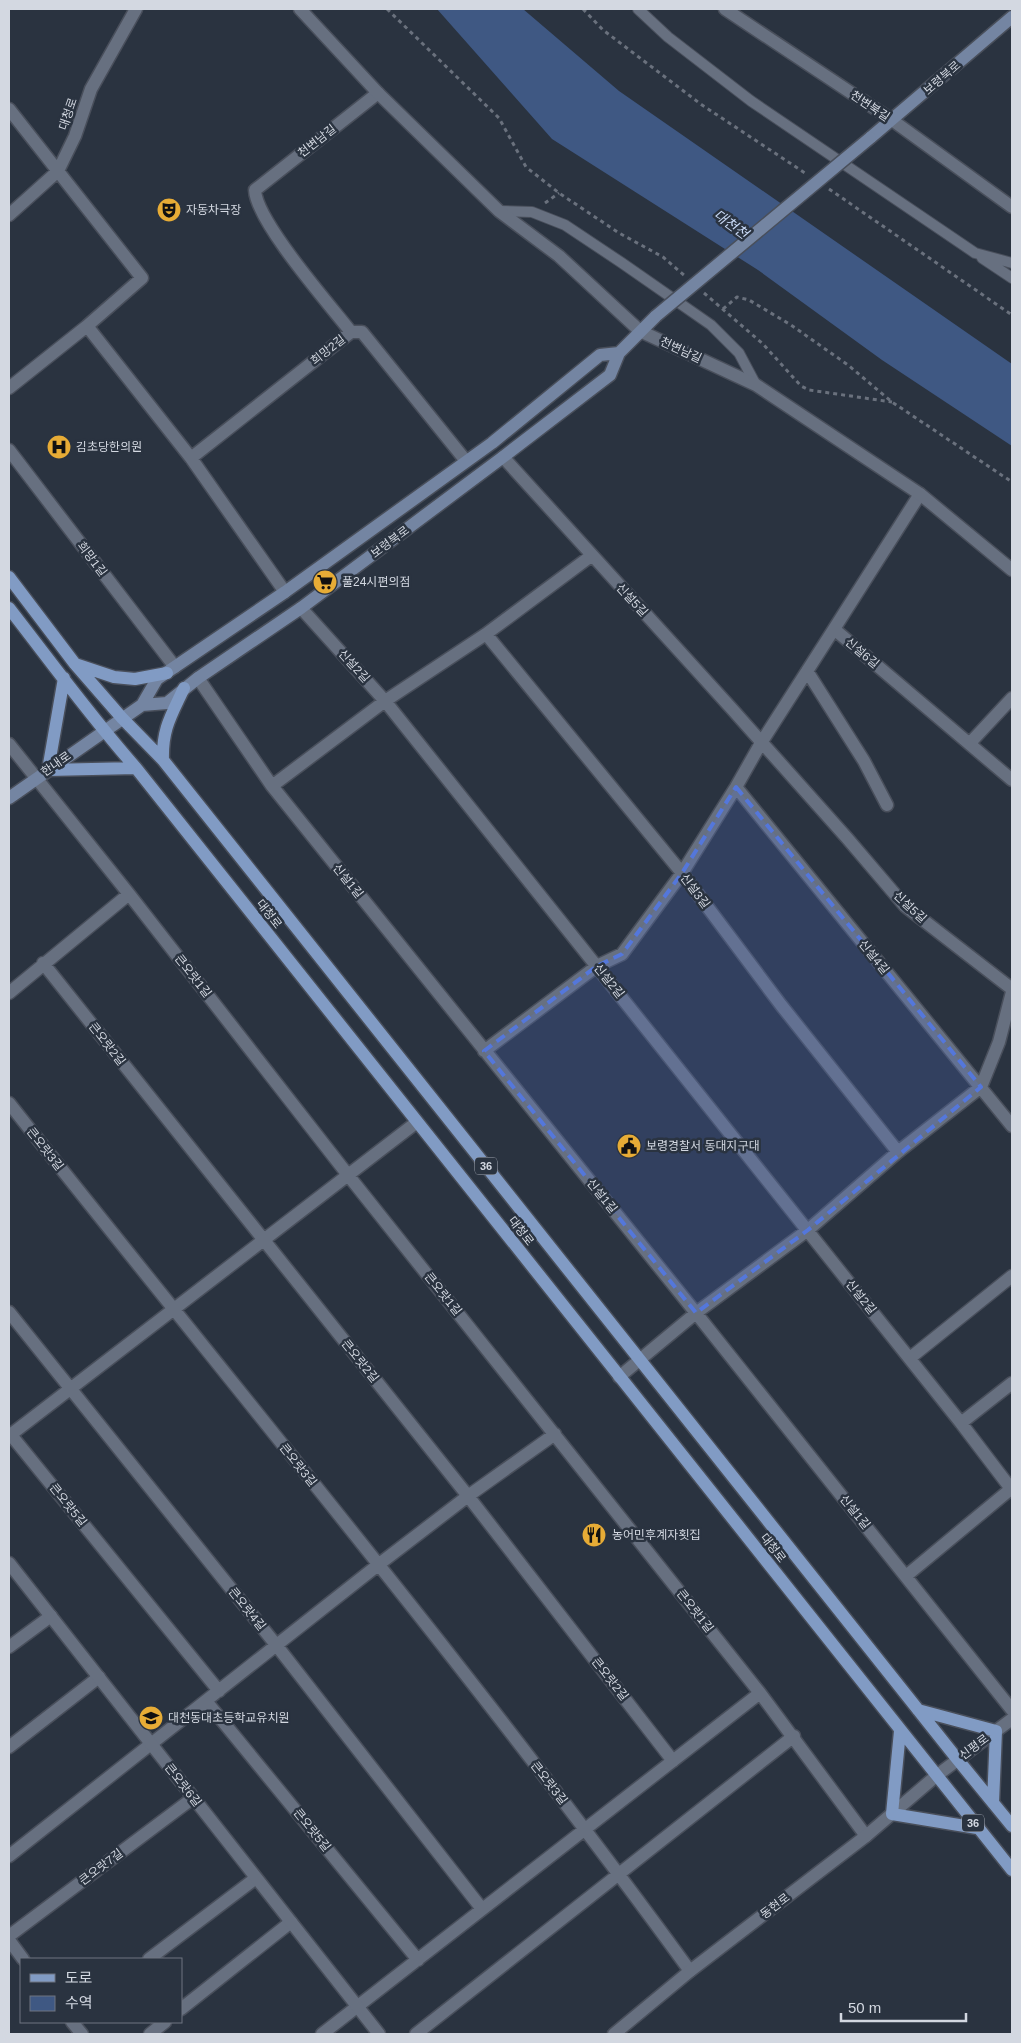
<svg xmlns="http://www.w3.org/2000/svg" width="1021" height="2043" font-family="Arial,'Noto Sans KR',sans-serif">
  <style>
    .water { fill: #3f5883 }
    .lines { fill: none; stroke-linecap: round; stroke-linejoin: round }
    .service-casing { stroke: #494f5b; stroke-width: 12 }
    .minor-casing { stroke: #494f5b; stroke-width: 15 }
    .tertiary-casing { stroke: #494f5b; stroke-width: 15 }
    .secondary-casing { stroke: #494f5b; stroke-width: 15 }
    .primary-casing { stroke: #494f5b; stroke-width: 15 }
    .path { stroke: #6a717d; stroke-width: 3; stroke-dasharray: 4 4; stroke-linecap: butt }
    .service { stroke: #677080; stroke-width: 10 }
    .minor { stroke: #677080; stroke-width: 12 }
    .tertiary { stroke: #677080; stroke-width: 12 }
    .secondary { stroke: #7485a2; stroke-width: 12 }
    .primary { stroke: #819bc4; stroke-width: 12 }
    .secondary-bridge-casing { stroke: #494f5b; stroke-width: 15; stroke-linecap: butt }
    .secondary-bridge { stroke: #7485a2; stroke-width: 12 }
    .marked { fill: #5477db; fill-opacity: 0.2; stroke: #5477db; stroke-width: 4; stroke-dasharray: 10 6; stroke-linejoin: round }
    .labels { text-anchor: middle; stroke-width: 5; stroke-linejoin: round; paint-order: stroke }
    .shield { fill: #2a3340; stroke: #a0a6b1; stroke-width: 1 }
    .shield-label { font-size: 11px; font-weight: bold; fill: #d3d8e1 }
    .street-label { font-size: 12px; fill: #d3d8e1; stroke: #2a3340 }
    .poi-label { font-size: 12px; fill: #d3d8e1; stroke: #2a3340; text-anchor: start }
    .water-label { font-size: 14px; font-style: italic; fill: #c8d9f5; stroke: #2a3340 }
  </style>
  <rect width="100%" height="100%" fill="#2a3340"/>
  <!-- water -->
  <path class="water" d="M437,9h86l96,82 393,273v82l-130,-86 -124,-90 -206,-131z"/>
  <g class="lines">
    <defs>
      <path id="service" d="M638,9l30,28 83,64 224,152 37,10
        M499,211l33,1 33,13 57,38 89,62 28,28 17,32
        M982,258l30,20"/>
      <path id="minor" d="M9,109l133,169 -55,48 104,132 94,134
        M9,215l49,-44 17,-35 16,-47 45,-80
        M351,332c-22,-28 -95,-111 -96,-142l123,-97
        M9,388l78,-62
        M9,450l166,217
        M503,457l229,252 115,129 58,68 107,83
        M191,458l160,-126h11l104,129
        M920,494l-86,135 178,151
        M301,608l84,93 576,722 51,67
        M486,634l196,239 99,132 117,147
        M807,671l57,90 23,44
        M198,678l74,108 424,527 316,397
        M970,743l42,-45
        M9,744l120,150 219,281 412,518 106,143
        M272,786l113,-85 101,-67 105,-78
        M736,787l276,339
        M43,963l425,533 205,265
        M9,993l120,-99
        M484,1051l113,-85 25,-12 60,-81 54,-86 25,-44 73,-114
        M9,1103c228,288 465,571 681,868
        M9,1312l268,334 205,263
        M910,1358l102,-82
        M619,1377l77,-64 112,-83 90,-78 83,-65 18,-45 13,-50
        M961,1423l51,-40
        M11,1435l208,256
        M9,1436l408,-314
        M906,1576l106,-88
        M9,1647l42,-31
        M206,1701l212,259
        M9,1747l90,-70
        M9,1856l369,-291 90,-69 87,-62
        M9,1936l184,-138
        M9,1940l14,19
        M149,1959l107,-81
        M181,2009l110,-87
        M72,2022l10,12
        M150,2034l15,-12
        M322,2034l438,-341
        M416,2034l378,-298"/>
      <path id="tertiary" d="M300,9l78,84 121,118 60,45 81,75 116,54 164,109 92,76
        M725,9l167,111 120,87
        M9,1563l370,471
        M614,2034l76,-63 176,-135 70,-60 76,-57"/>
      <path id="secondary" d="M870,138l142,-121
        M142,705l25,-2 31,-25 103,-70 202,-151 107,-82 9,-22 37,-37
        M9,798l133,-93 15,-26 128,-87 207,-149 108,-88 19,-2"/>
      <path id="primary" d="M9,577l66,87 47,54 41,42 795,1000 54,66
        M9,608c42,54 82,109 127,160l876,1102
        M75,664l39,13 21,2 32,-6
        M64,678l-16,92 88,-2
        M163,760c-1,-31 8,-44 21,-72
        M918,1710l78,21 -3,72
        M900,1731l-8,83 85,14"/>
    </defs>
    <!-- service casing -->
    <use href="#service" class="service-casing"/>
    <!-- minor casing -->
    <use href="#minor" class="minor-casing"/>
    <!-- tertiary casing -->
    <use href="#tertiary" class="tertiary-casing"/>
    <!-- secondary casing -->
    <use href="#secondary" class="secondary-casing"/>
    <!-- primary casing -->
    <use href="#primary" class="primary-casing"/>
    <!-- path -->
    <path class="path" d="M387,9l112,109 27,49 33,26 60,40 44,24 22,19
      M583,9l20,21 99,75 103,68
      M829,189l183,126
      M545,203l14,-10
      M704,293l59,51 38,42 8,4 83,12
      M723,309l14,-12 12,3 42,25 57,40 44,37 120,80"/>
    <!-- service -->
    <use href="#service" class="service"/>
    <!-- minor -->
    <use href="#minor" class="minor"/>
    <!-- tertiary -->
    <use href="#tertiary" class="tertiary"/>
    <!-- secondary -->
    <use href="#secondary" class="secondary"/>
    <!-- primary -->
    <use href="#primary" class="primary"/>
    <defs>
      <path id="secondary-bridge" d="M656,316l214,-178"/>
    </defs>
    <!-- secondary-bridge casing -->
    <use href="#secondary-bridge" class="secondary-bridge-casing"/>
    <!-- secondary-bridge -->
    <use href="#secondary-bridge" class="secondary-bridge"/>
  </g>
  <!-- marked area -->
  <path class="marked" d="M736,787l245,300 -173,143 -112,83 -212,-262 113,-85 25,-12 60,-81z"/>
  <!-- icons -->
  <defs>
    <symbol id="theatre-disc" viewBox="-11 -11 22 22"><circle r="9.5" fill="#e7ac36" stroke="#2a3340"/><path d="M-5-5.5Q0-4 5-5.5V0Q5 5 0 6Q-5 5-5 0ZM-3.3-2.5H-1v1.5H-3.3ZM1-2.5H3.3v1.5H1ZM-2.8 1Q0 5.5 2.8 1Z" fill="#111"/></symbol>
    <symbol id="hospital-disc" viewBox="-11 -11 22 22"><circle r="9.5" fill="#e7ac36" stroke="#2a3340"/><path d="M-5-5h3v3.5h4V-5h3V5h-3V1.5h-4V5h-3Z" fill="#111"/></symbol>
    <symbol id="supermarket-disc" viewBox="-11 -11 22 22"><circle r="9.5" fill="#e7ac36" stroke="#2a3340"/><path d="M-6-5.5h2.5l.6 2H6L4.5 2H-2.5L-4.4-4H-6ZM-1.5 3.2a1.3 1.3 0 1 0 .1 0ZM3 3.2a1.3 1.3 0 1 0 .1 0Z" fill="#111"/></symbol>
    <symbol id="civic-disc" viewBox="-11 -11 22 22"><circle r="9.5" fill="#e7ac36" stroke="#2a3340"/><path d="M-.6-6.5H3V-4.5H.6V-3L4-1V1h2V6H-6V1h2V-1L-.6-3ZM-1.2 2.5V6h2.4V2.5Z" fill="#111"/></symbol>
    <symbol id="restaurant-disc" viewBox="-11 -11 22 22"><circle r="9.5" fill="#e7ac36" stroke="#2a3340"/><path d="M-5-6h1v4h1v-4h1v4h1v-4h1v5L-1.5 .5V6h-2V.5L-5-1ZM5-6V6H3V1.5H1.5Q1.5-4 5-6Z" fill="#111"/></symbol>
    <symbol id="school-disc" viewBox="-11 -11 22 22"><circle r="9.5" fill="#e7ac36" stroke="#2a3340"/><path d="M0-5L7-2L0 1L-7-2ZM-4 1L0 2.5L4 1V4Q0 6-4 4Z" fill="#111"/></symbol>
  </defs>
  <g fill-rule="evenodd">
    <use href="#theatre-disc" x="155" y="196" width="28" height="28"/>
    <use href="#hospital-disc" x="45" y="433" width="28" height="28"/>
    <use href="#supermarket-disc" x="311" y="568" width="28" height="28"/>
    <use href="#civic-disc" x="615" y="1132" width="28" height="28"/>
    <use href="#restaurant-disc" x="580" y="1521" width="28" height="28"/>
    <use href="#school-disc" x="137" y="1704" width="28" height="28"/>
  </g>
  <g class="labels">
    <!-- shield labels -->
    <g class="shield">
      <rect x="475" y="1157.5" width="22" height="17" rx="4"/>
      <rect x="962" y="1814.5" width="22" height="17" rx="4"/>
    </g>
    <g class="shield-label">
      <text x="486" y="1170">36</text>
      <text x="973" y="1827">36</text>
    </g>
    <!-- street labels -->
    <g class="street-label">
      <text transform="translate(942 78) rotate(-41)" y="4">보령북로</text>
      <text transform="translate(870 106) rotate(34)" y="4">천변북길</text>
      <text transform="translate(68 114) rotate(-71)" y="4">대청로</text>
      <text transform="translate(317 141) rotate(-38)" y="4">천변남길</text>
      <text transform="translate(328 350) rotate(-38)" y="4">희망2길</text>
      <text transform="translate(681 350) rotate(25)" y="4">천변남길</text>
      <text transform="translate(390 542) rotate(-37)" y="4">보령북로</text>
      <text transform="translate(92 559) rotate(53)" y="4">희망1길</text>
      <text transform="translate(632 600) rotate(47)" y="4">신설5길</text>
      <text transform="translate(862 653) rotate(40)" y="4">신설6길</text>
      <text transform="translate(354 666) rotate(48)" y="4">신설2길</text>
      <text transform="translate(56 764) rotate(-35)" y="4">한내로</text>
      <text transform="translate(348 881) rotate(51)" y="4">신설1길</text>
      <text transform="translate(695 891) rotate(53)" y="4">신설3길</text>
      <text transform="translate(910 907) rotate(43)" y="4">신설5길</text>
      <text transform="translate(269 914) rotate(52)" y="4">대청로</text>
      <text transform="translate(874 957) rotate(51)" y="4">신설4길</text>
      <text transform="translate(193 976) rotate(52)" y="4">큰오랏1길</text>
      <text transform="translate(609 981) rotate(51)" y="4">신설2길</text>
      <text transform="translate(107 1044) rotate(52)" y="4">큰오랏2길</text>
      <text transform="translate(45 1149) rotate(52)" y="4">큰오랏3길</text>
      <text transform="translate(602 1196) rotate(51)" y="4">신설1길</text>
      <text transform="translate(521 1231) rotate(52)" y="4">대청로</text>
      <text transform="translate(443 1294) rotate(51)" y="4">큰오랏1길</text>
      <text transform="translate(861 1297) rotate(51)" y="4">신설2길</text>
      <text transform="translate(360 1361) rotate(51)" y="4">큰오랏2길</text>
      <text transform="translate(298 1465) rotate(51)" y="4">큰오랏3길</text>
      <text transform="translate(68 1505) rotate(51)" y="4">큰오랏5길</text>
      <text transform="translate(855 1512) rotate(51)" y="4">신설1길</text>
      <text transform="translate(773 1548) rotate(52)" y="4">대청로</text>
      <text transform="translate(247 1609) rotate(51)" y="4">큰오랏4길</text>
      <text transform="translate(695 1611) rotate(52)" y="4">큰오랏1길</text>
      <text transform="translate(610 1679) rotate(52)" y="4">큰오랏2길</text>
      <text transform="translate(974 1747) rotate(-37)" y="4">신평로</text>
      <text transform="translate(549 1783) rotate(52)" y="4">큰오랏3길</text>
      <text transform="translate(183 1785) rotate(52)" y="4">큰오랏6길</text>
      <text transform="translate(312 1830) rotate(51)" y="4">큰오랏5길</text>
      <text transform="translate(101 1867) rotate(-37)" y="4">큰오랏7길</text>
      <text transform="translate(775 1906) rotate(-37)" y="4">동현로</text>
    </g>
    <!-- poi labels -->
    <g class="poi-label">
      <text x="186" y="214">자동차극장</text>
      <text x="76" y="451">김초당한의원</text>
      <text x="342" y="586">풀24시편의점</text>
      <text x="646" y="1150">보령경찰서 동대지구대</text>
      <text x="612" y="1539">농어민후계자횟집</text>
      <text x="168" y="1722">대천동대초등학교유치원</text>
    </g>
    <!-- water labels -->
    <g class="water-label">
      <text transform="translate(731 224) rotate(36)" y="5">대천천</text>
    </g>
  </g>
  <!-- border -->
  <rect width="1021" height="2043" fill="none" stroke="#d3d8e1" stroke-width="20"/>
  <!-- legend -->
  <rect x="20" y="1958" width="162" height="65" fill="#2a3340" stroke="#6e7580"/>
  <rect x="30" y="1974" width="25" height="8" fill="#819bc4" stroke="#6e7580"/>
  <text x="65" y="1983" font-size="15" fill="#d3d8e1">도로</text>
  <rect x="30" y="1996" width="25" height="15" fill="#3f5883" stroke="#6e7580"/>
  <text x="65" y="2008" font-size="15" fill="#d3d8e1">수역</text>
  <!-- scale -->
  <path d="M841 2013v8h125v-8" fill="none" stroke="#d3d8e1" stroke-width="2.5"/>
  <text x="848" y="2013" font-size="15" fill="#d3d8e1" stroke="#2a3340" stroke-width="4" paint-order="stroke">50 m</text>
</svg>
